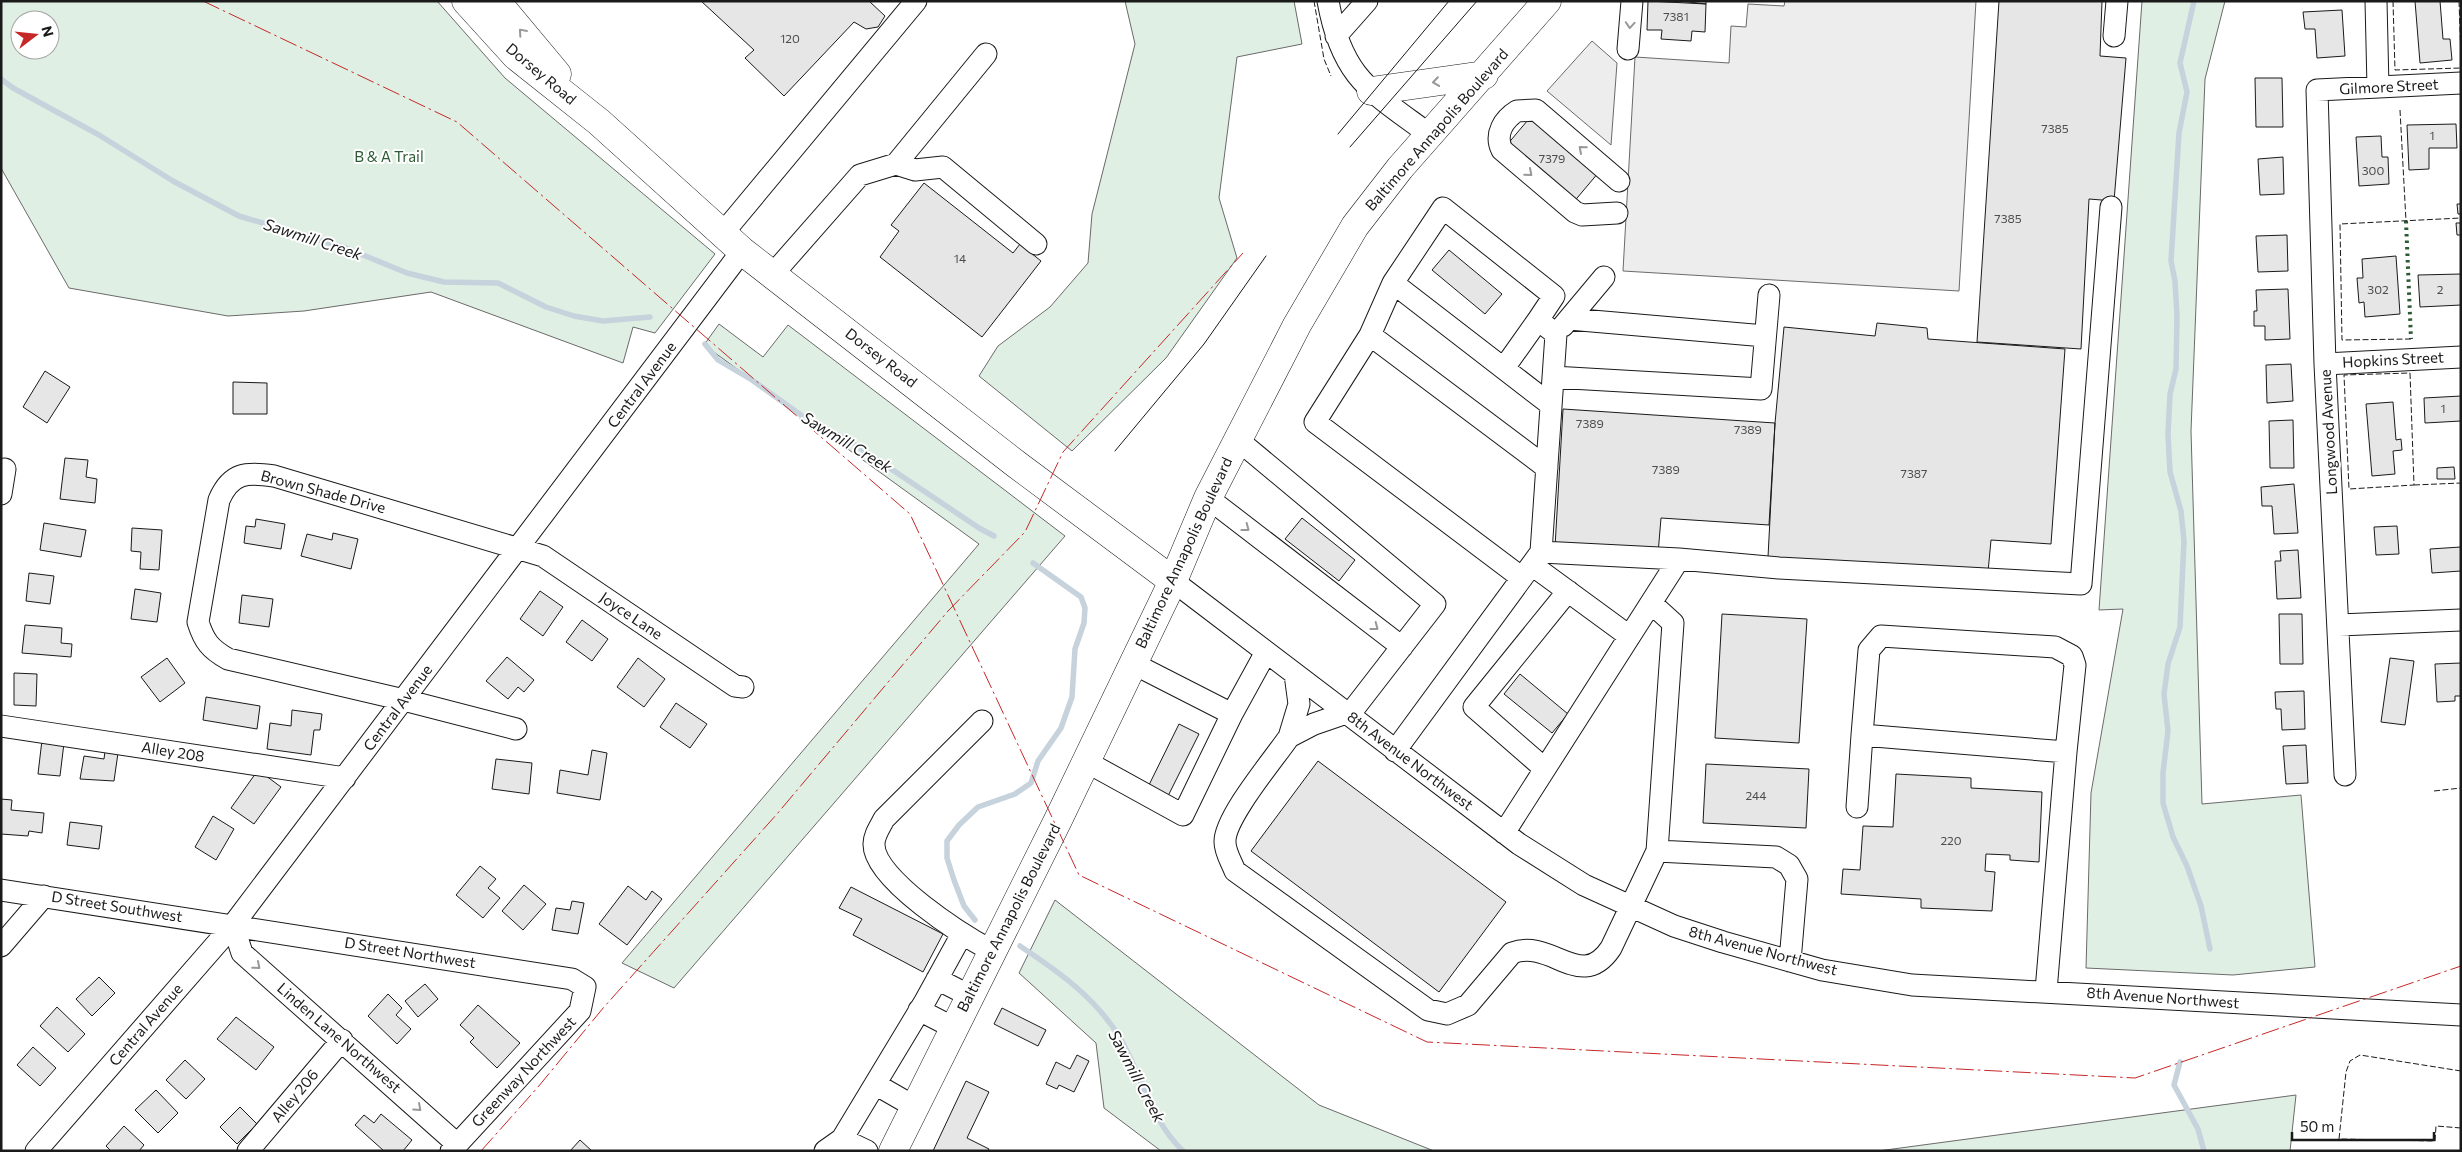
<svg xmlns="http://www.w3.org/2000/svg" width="2462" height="1152" font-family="Commissioner,sans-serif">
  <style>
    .green { fill: #e0efe3; stroke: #6a6a6a; fill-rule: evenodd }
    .parking { fill: #ededed; stroke: #6a6a6a }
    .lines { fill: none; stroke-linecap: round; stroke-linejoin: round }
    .stream { stroke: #c6d2dc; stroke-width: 5.5 }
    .building { fill: #e6e6e6; stroke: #1a1a1a }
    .minor-casing { stroke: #1a1a1a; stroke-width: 23 }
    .major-casing { stroke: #1a1a1a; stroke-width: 29 }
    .minor { stroke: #fff; stroke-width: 21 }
    .major { stroke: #fff; stroke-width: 28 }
    .tram { stroke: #1a1a1a; stroke-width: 1 }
    .hedge { stroke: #2b5a34; stroke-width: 4; stroke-dasharray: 2.5 4; stroke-linecap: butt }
    .fence { stroke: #1a1a1a; stroke-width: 1; stroke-dasharray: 6 2.5; stroke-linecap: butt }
    .power { stroke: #c62828; stroke-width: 1; stroke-dasharray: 18 4 2.5 4; stroke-linecap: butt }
    .oneway { stroke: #989898 }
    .labels { text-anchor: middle; stroke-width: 4; stroke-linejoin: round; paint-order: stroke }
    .number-label { font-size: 12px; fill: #4d4d4d }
    .street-label { font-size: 15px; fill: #1a1a1a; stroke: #fff }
    .park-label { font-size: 15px; fill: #2b5a34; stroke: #fff }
    .water-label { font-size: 16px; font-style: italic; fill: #1a1a1a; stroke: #fff }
  </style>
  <rect width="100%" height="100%" fill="#fff"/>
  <!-- green -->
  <path class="green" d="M1,1h436l68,77 210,176 -60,79 -22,-6 -10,36 -192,-71 -127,19 -76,5 -159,-28 -68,-120zM20,20h30v30h-30z
    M1125,1h169l8,43 -65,13 -18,141 18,60 -71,100 -94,93 -93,-75 19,-30 52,-39 38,-44 4,-49 43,-170z
    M2142,1h83l-20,78 -14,352 11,373 99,-9 14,172 -82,8 -147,-7 5,-175 32,-184 -24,1z
    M719,324l44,33 25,-32 277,211 -391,452 -52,-25 357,-419 -275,-199z
    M1055,900l264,205 115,46h-273l-57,-43 -8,-65 -77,-70z
    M2296,1095l-6,56h-412z"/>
  <!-- parking -->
  <path class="parking" d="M1785,1h191l-17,290 -336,-20 12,-214 94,6 2,-37 15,1 2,-23 36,2z
    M1592,41l25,22 -6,82 -64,-54z"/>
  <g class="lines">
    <!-- stream -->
    <path class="stream" d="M2194,1l-14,62 7,29 -8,41 -8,128 4,20 2,35 -1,53 -6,25 -2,40 2,38 11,39 3,30 -4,86 -12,37 -4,30 4,37 -5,42v30l10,34 14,29 14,40 9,43
      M1,79l12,9 86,47 74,46 66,35 107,32 61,25 37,9 54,1 48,24 28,9 29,5 47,-4
      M705,344l13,16 34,20 53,38 46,24 128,86 15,8
      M975,920l-11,-14 -10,-26 -7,-22v-17l12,-16 19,-18 37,-13 16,-11 7,-22 23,-33 11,-31 3,-48 9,-26 1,-15 -4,-11 -48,-34
      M1020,946c39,26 76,52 100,92 21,36 31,83 63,113
      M2180,1062l-6,23 24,44 6,22"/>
  </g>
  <!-- building -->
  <path class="building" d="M701,1h168l16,15 -7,11 -12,2 -12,-7 -70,74 -39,-38 9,-8z
    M1648,1l58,3 -1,28 -13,-1 -1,10 -30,-2 1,-9h-15z
    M1680,1h26v3z
    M1999,1h103l-2,55 26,2 -12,143 -25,-2 -8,150 -104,-7z
    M2415,1h25l3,38h7l2,21 -32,3z
    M2342,10l3,46 -28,2 -2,-29h-10l-2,-17z
    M2255,78h27l1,49h-27z
    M1533,114l66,58 -27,32 -66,-58z
    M2456,124l1,24h-28v21l-20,1 -2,-45z
    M2381,136l1,21h6l1,27 -30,2 -3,-49z
    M2283,157l1,37 -24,1 -2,-36z
    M924,183l89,70 7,-9 21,17 -59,76 -102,-80 19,-26 -8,-6z
    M2457,204h4v10h-3z
    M2456,223h5v12h-4z
    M2287,235l1,36 -30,1 -2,-36z
    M1449,250l53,44 -17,20 -53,-44z
    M2396,256l4,58 -35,3 -1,-15 -5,1 -2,-25h6l-1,-19z
    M2461,274v31l-41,2 -2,-32z
    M2288,289l2,50 -25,1v-14h-11v-15h3l-1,-21z
    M1877,323l50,5 1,11 137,10 -14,195 -60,-4 -3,32 -220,-15 7,-134 9,-96 91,9z
    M2291,364l2,37 -26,2 -1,-38z
    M45,371l25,16 -23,36 -24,-16z
    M233,382l34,1v31h-34z
    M2461,396v25l-36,2 -1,-25z
    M2393,402l3,38 5,-1 1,11 -9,1 2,23 -23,2 -6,-72z
    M1563,409l212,14 -6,102 -108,-7 -3,36 -103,-7z
    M2293,420l1,48h-24l-1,-47z
    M65,458l23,2 -2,17 11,2 -2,24 -35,-4z
    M2454,467l1,12h-18v-11z
    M2294,484l4,49 -24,1 -2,-28h-10l-1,-19z
    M1302,518l53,42 -16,21 -54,-42z
    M256,519l29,5 -4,25 -37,-6 2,-17 9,1z
    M44,523l42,7 -5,27 -41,-7z
    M2397,526l2,28 -23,1 -2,-28z
    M132,528l30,2 -3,40 -19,-1 1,-17 -10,-1z
    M333,533l25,6 -7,30 -50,-13 6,-22 25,6z
    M2461,547v24l-29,2 -2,-24z
    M2298,550l3,48 -24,1 -2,-38h6l-1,-10z
    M29,573l25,3 -4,28 -24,-3z
    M135,589l26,4 -4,29 -26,-3z
    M540,591l23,16 -20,29 -23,-17z
    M242,595l31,4 -4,28 -30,-4z
    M1722,614l85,5 -8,124 -84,-5z
    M2279,614h23l1,50h-23z
    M582,620l26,19 -16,22 -26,-19z
    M25,625l37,3 -1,15 11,1 -1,13 -49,-4z
    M507,657l27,23 -10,12 -6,-5 -10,12 -22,-18z
    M167,658l18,25 -25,19 -19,-25z
    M638,658l27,21 -21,28 -27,-20z
    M2390,658l24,3 -9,64 -24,-3z
    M2461,663v33h-6v5l-18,1 -2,-38z
    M14,673l23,1 -1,32 -22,-1z
    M1520,674l48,40 -16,19 -48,-39z
    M2304,691l1,38 -23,1 -1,-21h-5l-1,-17z
    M206,697l54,9 -3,23 -54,-9z
    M676,703l31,21 -17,24 -30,-21z
    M292,710l30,4 -2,16h-6l-3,25 -44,-6 3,-26 21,3z
    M1179,724l20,10 -33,66 -20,-9z
    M42,740l22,3 -4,33 -22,-2z
    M2306,745l2,38 -22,1 -3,-38z
    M592,750l15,3 -7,47 -43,-7 3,-23 28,5z
    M105,751l13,2 -4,28 -34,-2 4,-23 20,3z
    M496,759l36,4 -3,31 -37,-5z
    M1318,761l188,141 -67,90 -188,-141z
    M1706,764l103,5 -3,59 -103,-5z
    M258,770l23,17 -27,37 -23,-16z
    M1896,774l75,4v10l71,4 -3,70 -29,-2v-5l-24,-1 -1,17 10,1 -3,39 -71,-3v-9l-80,-5 2,-25 17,1 3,-44 30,1z
    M1,799l11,1 -1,10 33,3 -2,20 -13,-2 -1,5 -27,-2z
    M213,816l21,13 -18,31 -21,-13z
    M70,822l32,4 -3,23 -32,-4z
    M480,866l16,13 -8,9 12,10 -17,20 -27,-23z
    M524,885l22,19 -23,26 -21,-19z
    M628,886l18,14 6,-9 10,8 -35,46 -28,-21z
    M851,887l92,47 -20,38 -70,-37 9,-16 -23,-11z
    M572,901l12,2 -6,31 -26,-4 4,-22 14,2z
    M99,977l16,16 -23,23 -16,-17z
    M425,984l13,15 -20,18 -13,-16z
    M388,994l14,14 -6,7 15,14 -14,15 -29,-28z
    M478,1005l42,38 -23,25 -27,-26 4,-4 -14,-13z
    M57,1007l28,27 -17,18 -28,-26z
    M1002,1008l44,22 -8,16 -44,-22z
    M236,1017l38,30 -18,23 -39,-31z
    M33,1047l23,21 -16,18 -23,-21z
    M1077,1055l12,6 -15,31 -15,-7 -2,4 -11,-5 10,-22 14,7z
    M185,1060l20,19 -19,20 -20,-19z
    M966,1081l23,11 -22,46 22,11 -1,2h-55z
    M156,1090l22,23 -20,20 -23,-23z
    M240,1107l17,17 -20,20 -17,-17z
    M381,1114l31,26 -9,11h-19l-29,-26 9,-10 10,8z
    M124,1126l20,19 -5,6h-28l-5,-5z
    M580,1140l12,11h-22z"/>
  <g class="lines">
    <defs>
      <path id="minor" d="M1328,1c14,78 43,90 102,134
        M2376,1l2,86
        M1336,36l31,-35
        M2114,36l3,-35
        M1628,49l4,-48
        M896,164l19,6 28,-3 93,77
        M1617,213l-35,2 -7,-3 -73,-62c-8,-16 2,-31 15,-39l19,-1 83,71
        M723,233l193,-232
        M773,274l87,-99 36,-11 90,-110
        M1569,319l196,17
        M1563,326l41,-49
        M1370,335l23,-52
        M2325,364l136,-7
        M1504,368l34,-48
        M1553,377l208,12 8,-94
        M1238,440l197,164 -86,111
        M1,494l4,-25
        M1208,498l194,149
        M1679,559l100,9 302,16 30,-377
        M1532,565l97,71
        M1522,578l-207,-156 55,-87 177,133
        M1173,581l346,263 65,41 90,41 49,16 99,28 90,15 549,30
        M2339,625l122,-5
        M1132,663l100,51
        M1295,674l4,30 -10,33 25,-13 32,-11
        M982,721l-98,98c-4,8 -10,16 -10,25 -1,35 90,92 118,107
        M1,726l344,52
        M516,729l-112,-29 -176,-41c-18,-10 -24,-18 -30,-37l21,-122c12,-28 28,-28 55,-24l269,80 192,130 8,1
        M1862,735l7,-85 12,-14 174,11 17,9 3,9 -9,87
        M1289,737c-15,22 -65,81 -64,105 0,10 6,19 10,29l193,139 19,4 21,-9 44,-52c40,-15 69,40 99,-5l46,-97 16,-228 -22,-20
        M1395,751l146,-199 15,-218 -18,-14 16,-24 -111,-88 -50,75 158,122
        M1085,761l98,54 49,-101 34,-62
        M1545,769l-71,-62 94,-116
        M2345,775l-20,-411 -8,-274 144,-7
        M1857,807l5,-72 204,17 -20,239
        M1504,833l175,-274 -138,-7
        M1657,851l119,6 13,8 8,14 -7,82
        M1,890l571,89 13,8 -5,24 -129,140
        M233,925l9,28 215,191
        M1,946l43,-50
        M937,979l33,17
        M919,1010l35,18
        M875,1084l40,23
        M842,1139l25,12
        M36,1151l197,-226 509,-674
        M248,1151l94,-111
        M825,1151l17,-12 82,-136 38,-69"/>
      <path id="major" d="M466,1l50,55 83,66 143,129 274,213 157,117
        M496,1l61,73
        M1371,91l113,-16
        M893,1151l165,-331 115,-239 35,-83 89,-173 58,-99 45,-58 147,-167"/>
    </defs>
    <!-- minor casing -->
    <use href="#minor" class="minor-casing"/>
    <!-- major casing -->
    <use href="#major" class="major-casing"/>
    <!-- minor -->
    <use href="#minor" class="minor"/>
    <!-- major -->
    <use href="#major" class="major"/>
    <!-- tram -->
    <path class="tram" d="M1338,134l111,-133
      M1350,147l127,-146
      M1115,451l89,-107 62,-88"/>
    <!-- hedge -->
    <path class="hedge" d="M2406,221l5,118"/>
    <!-- fence -->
    <path class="fence" d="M1314,1l10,58 7,17
      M2393,1l2,69 66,-2
      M2459,1l2,57
      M2400,110l6,111
      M2411,339l-69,1 -2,-116 121,-6
      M2410,373l4,112 -65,4 -5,-114z
      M2414,485l47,-2
      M2434,791l27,-3
      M2461,1071l-101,-16 -10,6 -4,11 -7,67 96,2 1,-15 25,2"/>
    <!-- power -->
    <path class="power" d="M203,1l254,121 453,392 169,361 348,167 708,36 326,-112
      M481,1151l57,-64 66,-80 173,-193 171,-203 77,-79 38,-80 180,-199"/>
  </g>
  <!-- one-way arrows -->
  <defs><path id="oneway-chevron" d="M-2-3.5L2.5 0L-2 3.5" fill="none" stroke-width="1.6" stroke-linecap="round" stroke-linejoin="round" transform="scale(1.25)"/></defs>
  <g class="oneway">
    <use href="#oneway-chevron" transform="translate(1630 25) rotate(94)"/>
    <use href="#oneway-chevron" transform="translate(522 32) rotate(-131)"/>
    <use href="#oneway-chevron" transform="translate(1436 82) rotate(172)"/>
    <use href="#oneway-chevron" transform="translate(1582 149) rotate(-139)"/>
    <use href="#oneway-chevron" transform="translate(1529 173) rotate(41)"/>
    <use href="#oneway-chevron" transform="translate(1246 528) rotate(37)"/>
    <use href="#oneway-chevron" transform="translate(1375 627) rotate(37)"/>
    <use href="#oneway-chevron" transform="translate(257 966) rotate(41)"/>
    <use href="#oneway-chevron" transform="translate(418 1108) rotate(42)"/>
  </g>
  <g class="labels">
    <!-- number labels -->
    <g class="number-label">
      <text x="1676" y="21">7381</text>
      <text x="790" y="43">120</text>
      <text x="2055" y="133">7385</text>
      <text x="2432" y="140">1</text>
      <text x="1552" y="163">7379</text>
      <text x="2373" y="175">300</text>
      <text x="2008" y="223">7385</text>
      <text x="960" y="263">14</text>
      <text x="2378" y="294">302</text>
      <text x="2440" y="294">2</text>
      <text x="2443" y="413">1</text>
      <text x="1590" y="428">7389</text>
      <text x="1748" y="434">7389</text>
      <text x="1666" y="474">7389</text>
      <text x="1914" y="478">7387</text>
      <text x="1756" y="800">244</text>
      <text x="1951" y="845">220</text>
    </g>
    <!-- street labels -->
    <g class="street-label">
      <text transform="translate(541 74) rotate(40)" y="5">Dorsey Road</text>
      <text transform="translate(2389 87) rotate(-3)" y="5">Gilmore Street</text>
      <text transform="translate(1437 130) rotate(-49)" y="5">Baltimore Annapolis Boulevard</text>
      <text transform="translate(881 358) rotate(38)" y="5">Dorsey Road</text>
      <text transform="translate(2393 360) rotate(-3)" y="5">Hopkins Street</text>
      <text transform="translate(642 385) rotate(-53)" y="5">Central Avenue</text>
      <text transform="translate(2329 432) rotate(-93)" y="5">Longwood Avenue</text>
      <text transform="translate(323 492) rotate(15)" y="5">Brown Shade Drive</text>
      <text transform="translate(1184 553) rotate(-65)" y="5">Baltimore Annapolis Boulevard</text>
      <text transform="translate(631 616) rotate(34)" y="5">Joyce Lane</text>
      <text transform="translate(398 708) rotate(-53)" y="5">Central Avenue</text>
      <text transform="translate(173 752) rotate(9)" y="5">Alley 208</text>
      <text transform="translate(1410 761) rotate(37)" y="5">8th Avenue Northwest</text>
      <text transform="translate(117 907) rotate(9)" y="5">D Street Southwest</text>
      <text transform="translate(1009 918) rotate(-63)" y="5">Baltimore Annapolis Boulevard</text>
      <text transform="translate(1763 951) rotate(15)" y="5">8th Avenue Northwest</text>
      <text transform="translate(410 953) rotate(9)" y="5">D Street Northwest</text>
      <text transform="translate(2163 998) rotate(4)" y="5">8th Avenue Northwest</text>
      <text transform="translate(146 1025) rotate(-49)" y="5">Central Avenue</text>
      <text transform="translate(339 1038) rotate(41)" y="5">Linden Lane Northwest</text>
      <text transform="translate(524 1072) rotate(-47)" y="5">Greenway Northwest</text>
      <text transform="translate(295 1096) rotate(-50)" y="5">Alley 206</text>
    </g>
    <!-- park labels -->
    <g class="park-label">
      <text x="389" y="162">B &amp; A Trail</text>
    </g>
    <!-- water labels -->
    <g class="water-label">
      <text transform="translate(313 239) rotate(18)" y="6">Sawmill Creek</text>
      <text transform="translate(847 442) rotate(31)" y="6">Sawmill Creek</text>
      <text transform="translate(1137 1076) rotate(62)" y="6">Sawmill Creek</text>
    </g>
  </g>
  <!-- border -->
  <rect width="2462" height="1152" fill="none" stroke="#1a1a1a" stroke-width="5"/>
  <!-- north arrow -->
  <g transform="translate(35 35) rotate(74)"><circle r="24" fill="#ffffff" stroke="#a3a3a3"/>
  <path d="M0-4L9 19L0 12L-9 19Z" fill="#c62828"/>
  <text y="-8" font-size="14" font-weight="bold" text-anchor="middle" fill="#1a1a1a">N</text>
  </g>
  <!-- scale -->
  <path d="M2292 1132v8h142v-8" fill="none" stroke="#1a1a1a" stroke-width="2.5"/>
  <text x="2300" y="1132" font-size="15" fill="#1a1a1a" stroke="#ffffff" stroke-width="4" paint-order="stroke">50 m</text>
</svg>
